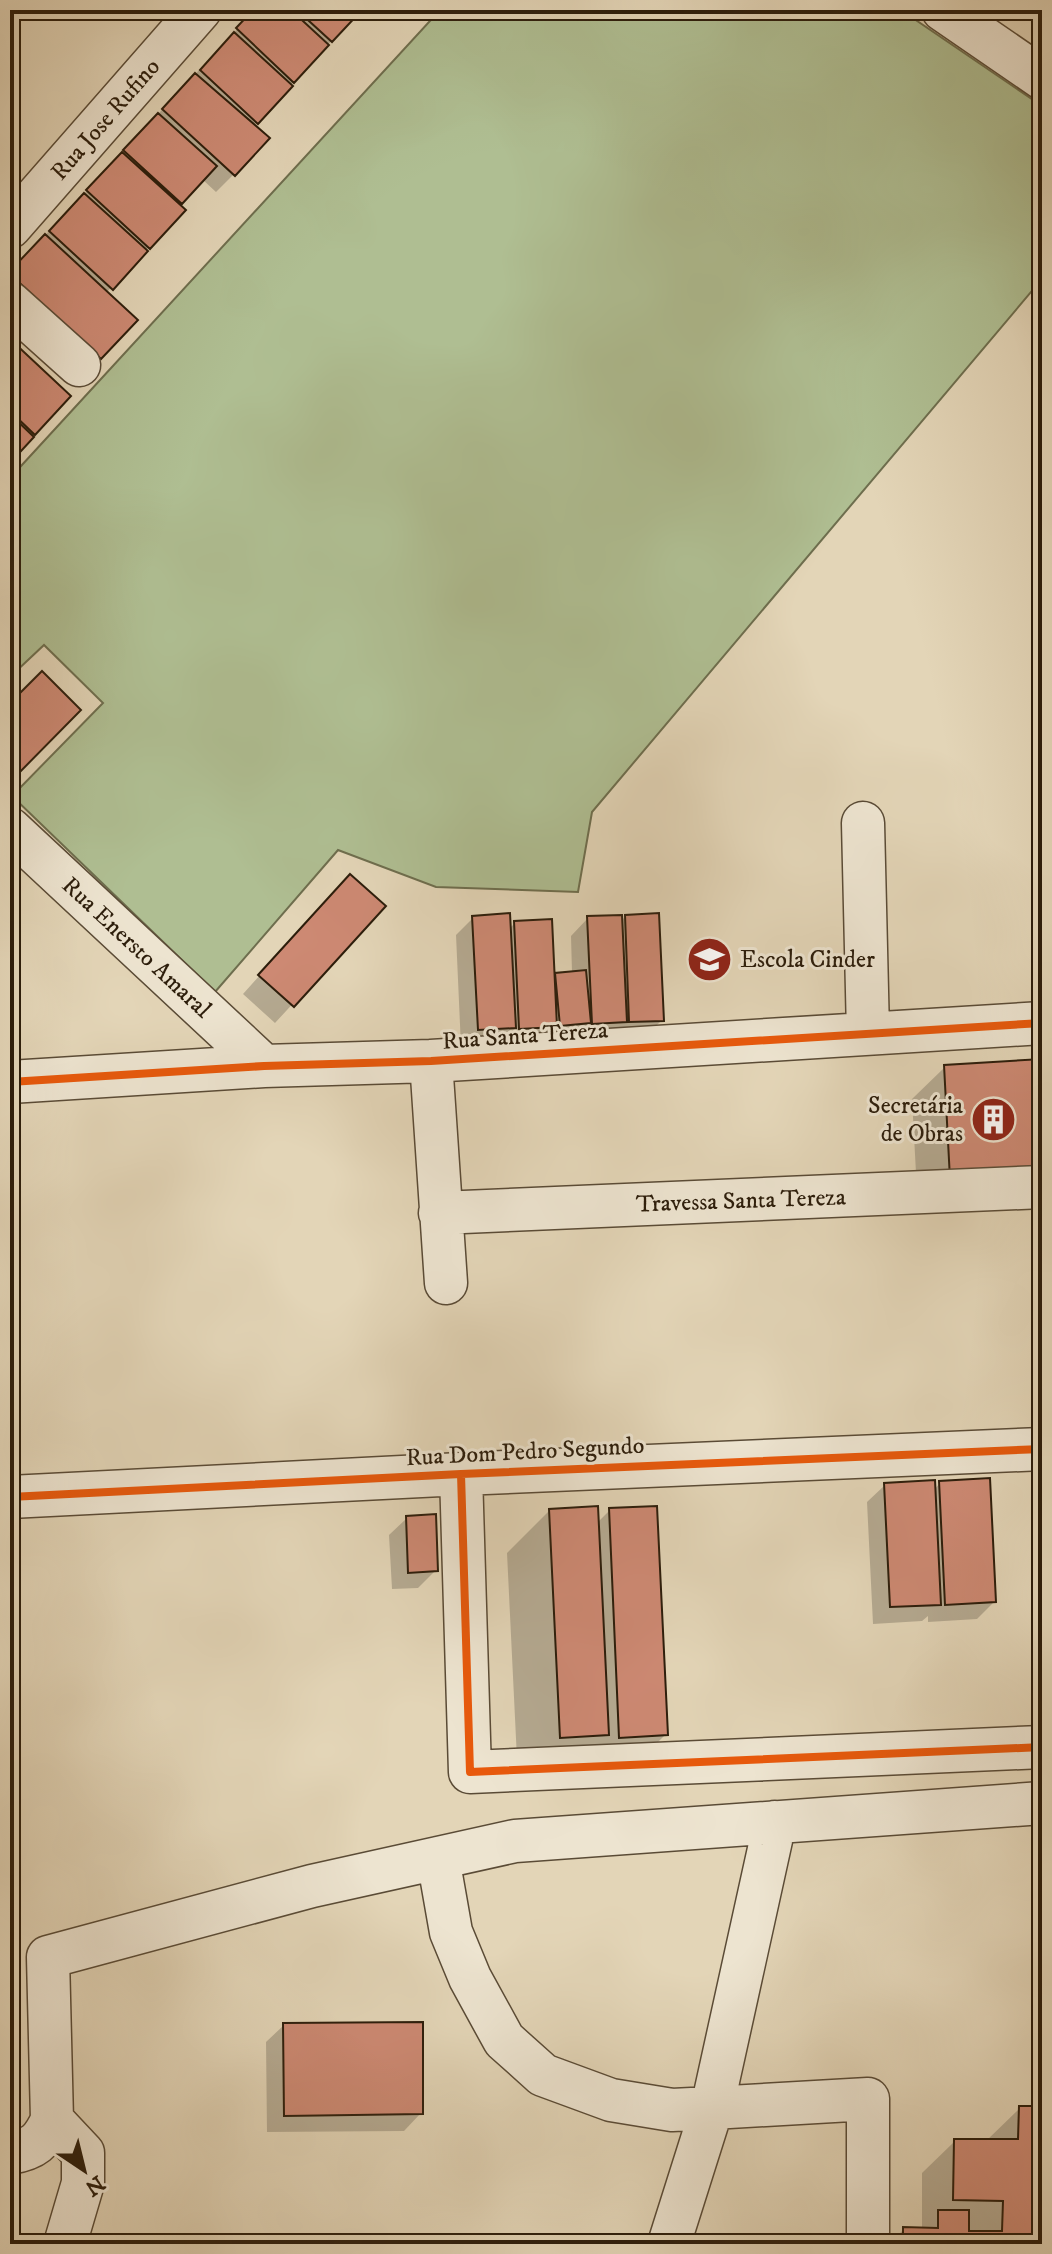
<svg xmlns="http://www.w3.org/2000/svg" width="1052" height="2254" font-family="'IM FELL DW Pica',serif">
  <style>
    .green { fill: #afbe92; stroke: #6e6e4e; stroke-width: 2 }
    .shadow { fill: #0003 }
    .building { fill: #cd8973; stroke: #2c1d0b; stroke-width: 2 }
    .lines { fill: none; stroke-linecap: round; stroke-linejoin: round }
    .minor-casing { stroke: #5a4b36; stroke-width: 45 }
    .minor { stroke: #ede4d0; stroke-width: 42 }
    .cycleway-casing { stroke: #ede4d0; stroke-width: 13 }
    .cycleway { stroke: #e8590c; stroke-width: 8 }
    .labels { text-anchor: middle; stroke-width: 6; stroke-linejoin: round; paint-order: stroke }
    .street-label { font-size: 24px; fill: #2c1d0b; stroke: #ede4d0 }
    .poi-label { font-size: 24px; fill: #2c1d0b; stroke: #ede4d0; text-anchor: start }
  </style>
  <rect width="100%" height="100%" fill="#e3d5b7"/>
  <filter id="stains"><feTurbulence type="fractalNoise" baseFrequency=".0025" numOctaves="4"/><feColorMatrix values="0 0 0 0 .2 0 0 0 0 .09 0 0 0 0 .02 0 0 0 .5 -.17"/></filter>
  <radialGradient id="worn" r=".72"><stop offset=".6" stop-color="#630" stop-opacity="0"/><stop offset="1" stop-color="#630" stop-opacity=".3"/></radialGradient>
  <!-- green -->
  <path class="green" d="M440,10h461l141,96v173l-450,533 -14,80 -142,-5 -98,-37 -123,142 -203,-196 91,-93 -59,-58 -34,32v-199z"/>
  <!-- shadow -->
  <path class="shadow" d="M255,10h105l-107,116 -19,48 -18,18 -14,-13 -24,27 5,4 -77,83 -6,64 -17,18 -73,-68v-34z
    M10,342l59,54 -59,64z
    M333,894l50,12 -108,117 -32,-29z
    M625,917l37,103 -18,18 -183,9 -5,-112 17,-17 36,11 6,-6 37,52 20,-2 -1,-37 17,-18 33,3z
    M1042,1061l-124,149 -6,-111 33,-32z
    M940,1483l54,119 -17,17 -49,3v-6l-6,5 -49,3 -6,-122 18,-17 49,5z
    M550,1510l47,13 13,-13 56,224 -43,43 -105,3 -11,-227z
    M407,1518l29,52 -18,18 -26,1 -3,-54z
    M1042,2023v27h-3z
    M284,2025l137,88 -17,18 -137,1 -1,-90z
    M1020,2108h22v136h-152l14,-15 18,1v-57l33,-32h31z"/>
  <!-- building -->
  <path class="building" d="M253,10h38l38,35 -35,38 -58,-55z
    M297,10h65l-30,32z
    M234,32l59,54 -35,38 -58,-54z
    M195,73l75,65 -35,38 -73,-67z
    M158,113l59,53 -35,38 -59,-54z
    M122,152l64,58 -36,39 -64,-59z
    M84,193l64,58 -35,39 -64,-59z
    M45,234l93,86 -37,39 -91,-85v-3z
    M10,339l61,57 -36,39 -25,-24z
    M10,414l24,23 -24,26z
    M42,671l39,39 -71,72v-79z
    M350,874l36,32 -92,101 -36,-32z
    M510,913l6,115 -38,2 -6,-114z
    M659,913l5,108 -35,1 -4,-107z
    M622,915l5,107 -35,2 -5,-108z
    M552,919l5,108 -38,2 -5,-108z
    M586,970l5,53 -31,3 -5,-53z
    M1042,1059v114l-92,6 -6,-114z
    M990,1478l6,124 -51,3 -6,-124z
    M935,1480l6,125 -51,2 -6,-124z
    M598,1506l11,229 -49,3 -11,-229z
    M657,1506l11,229 -49,3 -10,-230z
    M436,1514l2,57 -30,2 -2,-57z
    M10,1954h7l-3,81h-4z
    M423,2022v92l-139,2 -1,-93z
    M1019,2106h23v138h-139v-17l35,1v-18h31v21h33l1,-30 -50,-1 1,-61h64z"/>
  <g class="lines">
    <defs>
      <path id="minor" d="M943,10l99,68
        M10,227l190,-217
        M10,303l69,62
        M863,823l5,210
        M10,829l254,237
        M431,1061l15,222
        M10,1082l254,-16 167,-5 611,-38
        M440,1213l602,-26
        M461,1474l9,298 572,-25
        M10,1497l451,-23 581,-25
        M438,1858l13,74 19,46 34,62 39,35 68,25 61,10 40,-2 63,-286
        M52,2120l31,33v30l-18,61
        M10,2153c24,-4 32,-11 42,-33l-4,-163 264,-71 203,-45 527,-38
        M669,2244l43,-136 156,-9v145"/>
    </defs>
    <!-- minor casing -->
    <use href="#minor" class="minor-casing"/>
    <!-- minor -->
    <use href="#minor" class="minor"/>
    <defs>
      <path id="cycleway" d="M10,1082l254,-16 167,-5 611,-38
        M461,1474l9,298 572,-25
        M10,1497l451,-23 581,-25"/>
    </defs>
    <!-- cycleway casing -->
    <use href="#cycleway" class="cycleway-casing"/>
    <!-- cycleway -->
    <use href="#cycleway" class="cycleway"/>
  </g>
  <!-- icons -->
  <defs>
    <symbol id="school-disc" viewBox="-11 -11 22 22"><circle r="9.5" fill="#8f2418" stroke="#ede4d0"/><path d="M0-5L7-2L0 1L-7-2ZM-4 1L0 2.5L4 1V4Q0 6-4 4Z" fill="#fff"/></symbol>
    <symbol id="building-disc" viewBox="-11 -11 22 22"><circle r="9.5" fill="#8f2418" stroke="#ede4d0"/><path d="M-4-6H4V6H1V3H-1V6H-4ZM-2.5-4.3h1.7v1.8h-1.7ZM.8-4.3h1.7v1.8H.8ZM-2.5-1h1.7V.8h-1.7ZM.8-1h1.7V.8H.8Z" fill="#fff"/></symbol>
  </defs>
  <g fill-rule="evenodd">
    <use href="#school-disc" x="684" y="934" width="51" height="51"/>
    <use href="#building-disc" x="968" y="1094" width="51" height="51"/>
  </g>
  <g class="labels">
    <!-- street labels -->
    <g class="street-label">
      <text transform="translate(105 119) rotate(-49)" y="8">Rua Jose Rufino</text>
      <text transform="translate(137 947) rotate(43)" y="8">Rua Enersto Amaral</text>
      <text transform="translate(525 1035) rotate(-4)" y="8">Rua Santa Tereza</text>
      <text transform="translate(741 1200) rotate(-2)" y="8">Travessa Santa Tereza</text>
      <text transform="translate(525 1451) rotate(-3)" y="8">Rua Dom Pedro Segundo</text>
    </g>
    <!-- poi labels -->
    <g class="poi-label">
      <text x="740" y="967">Escola Cinder</text>
      <text x="963" y="1113" text-anchor="end">Secretária<tspan x="963" dy="28">de Obras</tspan></text>
    </g>
  </g>
  <!-- margin -->
  <rect width="1052" height="2254" fill="none" stroke="#e3d5b7" stroke-width="40"/>
  <rect x="12" y="12" width="1028" height="2230" fill="none" stroke="#2c1d0b" stroke-width="4"/>
  <rect x="20" y="20" width="1012" height="2214" fill="none" stroke="#2c1d0b" stroke-width="2"/>
  <!-- north arrow -->
  <g transform="translate(84 2170) rotate(145)" stroke="#ede4d0" stroke-width="6" paint-order="stroke">
  <path d="M0-6L14 30L0 20L-14 30Z" fill="#2c1d0b"/>
  <text y="-12" font-size="22" font-weight="bold" text-anchor="middle" fill="#2c1d0b">N</text>
  </g>
  <rect width="100%" height="100%" filter="url(#stains)"/>
  <rect width="100%" height="100%" fill="url(#worn)"/>
</svg>
